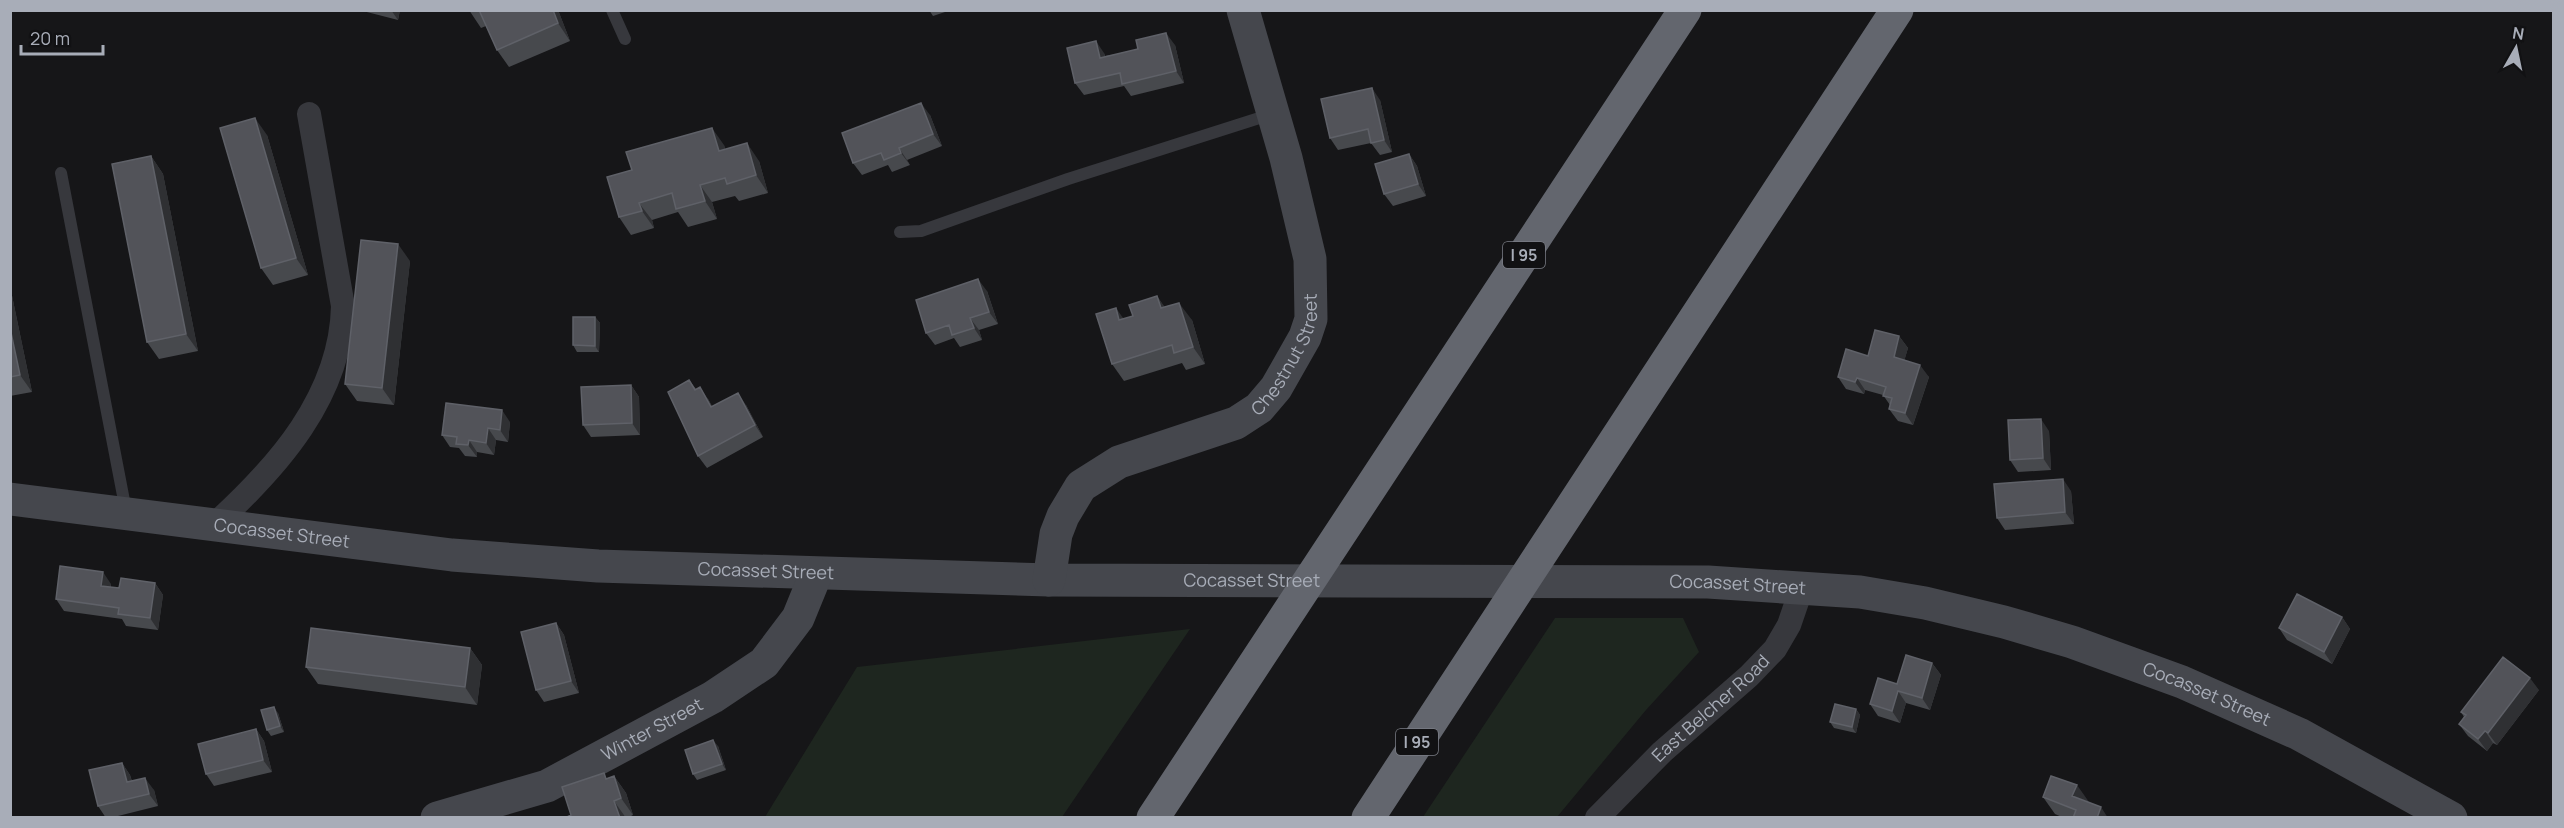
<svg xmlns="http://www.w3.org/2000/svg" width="2564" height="828" font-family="Manrope,sans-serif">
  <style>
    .green { fill: #1e261f }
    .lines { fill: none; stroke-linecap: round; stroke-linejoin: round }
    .lane { stroke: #37383d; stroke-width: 12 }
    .street { stroke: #37383d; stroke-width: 24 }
    .secondary { stroke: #45474d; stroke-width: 33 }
    .highway { stroke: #63666e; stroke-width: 33 }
    .wall { fill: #47494d }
    .shaded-wall { fill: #2f3033 }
    .building { fill: #525359; stroke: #5f6168; stroke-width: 1.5 }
    .labels { text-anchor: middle; stroke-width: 4.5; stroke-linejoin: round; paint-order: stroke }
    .shield { fill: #111113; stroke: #7b7e86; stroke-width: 1.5 }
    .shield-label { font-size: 16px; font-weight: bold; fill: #a8adb8 }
    .street-label { font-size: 18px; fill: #a8adb8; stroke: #111113 }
  </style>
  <rect width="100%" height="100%" fill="#161618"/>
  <!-- green -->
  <path class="green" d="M1555,618h128l16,34 -53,58 -89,107h-134z
    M1190,629l-128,188h-297l92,-150z"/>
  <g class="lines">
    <!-- lane -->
    <path class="lane" d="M612,10l13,29
      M61,173l65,338
      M900,232l21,-1 147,-52 204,-65"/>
    <!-- street -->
    <g class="street">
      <path d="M214,525c64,-58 127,-129 129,-219l-34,-192"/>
      <path id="s1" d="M1597,818l65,-66 87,-76 26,-27 14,-24 13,-38"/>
    </g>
    <!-- secondary -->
    <g class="secondary">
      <path id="s2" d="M10,499l442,56 146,11 451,14 659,2 152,10 65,11 79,19 68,20 110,40 117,52 152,84"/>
      <path id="s3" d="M1049,580l7,-46 7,-18 18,-30 38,-24 117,-39 23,-15 17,-20 29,-51 6,-18 -1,-60 -24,-101 -43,-148"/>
      <path id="s4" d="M437,818l110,-32 166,-89 51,-34 34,-45 18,-44"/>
    </g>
    <!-- highway -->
    <path class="highway" d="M1153,818l532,-808
      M1368,818l529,-808"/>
  </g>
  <!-- wall -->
  <path class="wall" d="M359,10h41l-2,10z
    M469,10h89l12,31 -61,26 -12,-17 -11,-24 -5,2z
    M929,10h22l-18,6z
    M1175,45l9,38 -53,13 -7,-10 -40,9 -9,-12 29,-30 1,3z
    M1380,100l12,52 -12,3 -9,-12 -33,7 -8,-12z
    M930,115l12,31 -35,14 3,5 -18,7 -4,-7 -26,10 -9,-12z
    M267,135l41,140 -35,10 -12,-17z
    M724,145l1,4 34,12 9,32 -29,8 -4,-5 -23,6 5,17 -29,8 -10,-15 -26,8 2,8 -23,7 -12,-18 -12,-40z
    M1409,154l8,12 9,30 -33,10 -9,-12z
    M151,156l12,18 35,177 -39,8 -12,-17z
    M410,261l-16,144 -37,-4 -12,-17z
    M10,286l22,106 -22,4z
    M987,291l11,33 -19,6 3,10 -22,7 -6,-9 -19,7 -9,-12z
    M1157,296l7,11 28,13 13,44 -19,6 -4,-7 -58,18 -12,-17 11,-45 10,-3z
    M595,317l5,6 -1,29h-22l-4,-7z
    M1899,336l9,12 -4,13 25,16 -16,48 -15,-4 -9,-12 1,-4 -7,-10 -18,-5 -1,4 -18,-5 -8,-12 30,-21z
    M689,380l7,9 12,10 4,7 34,-1 17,32 -56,31 -9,-12z
    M631,385l8,12 1,38 -49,2 -8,-12z
    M510,422l-2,20 -12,-2 -2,15 -17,-3v5l-12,-1 -6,-8 -9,-1 -8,-12z
    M2049,431l2,39 -33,2 -8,-12z
    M2071,491l3,33 -69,6 -8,-12z
    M155,583l8,12 -5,35 -32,-4 -4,-7 -58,-8 -8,-12 55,-15v3l8,1z
    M2342,617l8,12 -18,35 -45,-24 -8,-12z
    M556,623l8,12 15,58 -35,9 -8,-12z
    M470,648l12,17 -5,40 -159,-21 -12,-17z
    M1932,663l9,12 -11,35 -24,-7 -6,20 -22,-7 -8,-12 27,-20z
    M2539,690l-42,55 -4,-2 -6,8 -19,-15 -9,-12 5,-7 -3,-5z
    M1856,709l4,6 -4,18 -22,-5 -4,-6z
    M278,713l6,19 -13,4 -4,-6z
    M256,729l8,12 8,31 -58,14 -8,-12z
    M718,746l8,24 -29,10 -4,-6z
    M122,763l8,12 2,6 22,9 4,16 -48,12h-4l-8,-12z
    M614,776l12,17 7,22 -6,3h-62l6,-3 37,-37z
    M2043,797l54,21h-33l-9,-4z"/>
  <!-- shaded-wall -->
  <path class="shaded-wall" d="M391,10h9l-2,10z
    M553,10h5l12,31 -12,-18z
    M1166,33l9,12 9,38 -8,-12z
    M1096,41l8,12 4,17 -8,-12z
    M1372,88l8,12 12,52 -8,-12z
    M921,103l9,12 12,31 -9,-12z
    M255,118l12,17 41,140 -12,-17z
    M712,128l12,17 7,23 -12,-17z
    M747,143l12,18 9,32 -12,-18z
    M899,148l8,12 3,5 -9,-12z
    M1409,154l8,12 9,30 -8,-12z
    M151,156l12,18 35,177 -12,-17z
    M700,185l12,17 5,17 -12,-18z
    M639,203l13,17 2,8 -12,-17z
    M398,244l12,17 -16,144 -12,-17z
    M978,279l9,12 11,33 -9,-12z
    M10,286l22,106 -12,-17 -10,-47z
    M1157,296l12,17 -8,-5z
    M1179,303l13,17 13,44 -12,-17z
    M1116,308l12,17 -9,-5z
    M595,317l5,6 -1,29 -4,-6z
    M970,318l9,12 3,10 -8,-12z
    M1899,336l9,12 -6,21 -8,-12z
    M1920,365l9,12 -16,48 -8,-12z
    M1857,378l8,12 -1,4 -9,-12z
    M631,385l8,12 1,38 -8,-12z
    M700,387l8,12 11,20 -8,-12z
    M738,393l8,12 17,32 -8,-12z
    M502,410l8,12 -2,20 -8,-12z
    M2041,419l8,12 2,39 -8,-12z
    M488,428l8,12 -2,15 -8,-12z
    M469,440l8,12v5l-9,-12z
    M2063,479l8,12 3,33 -9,-12z
    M103,572l8,12 -2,14 -8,-12z
    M155,583l8,12 -5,35 -8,-12z
    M2342,617l8,12 -18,35 -8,-12z
    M556,623l8,12 15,58 -8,-12z
    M470,648l12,17 -5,40 -12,-18z
    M1932,663l9,12 -11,35 -8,-12z
    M2530,678l9,12 -42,55 -9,-12z
    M1898,691l8,12 -6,20 -8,-12z
    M274,707l4,6 6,19 -4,-6z
    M1856,709l4,6 -4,18 -4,-6z
    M256,729l8,12 8,31 -9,-12z
    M2485,731l8,12 -6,8 -9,-12z
    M713,740l5,6 8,24 -4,-6z
    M122,763l8,12 5,19 -8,-12z
    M614,776l12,17 7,22 -12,-17z
    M145,778l9,12 4,16 -9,-12z
    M2077,785l12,17 -17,-6z
    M614,801l12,17h-6z
    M2101,807l7,11h-11z"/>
  <!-- building -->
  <path class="building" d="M479,10h74l5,13 -61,27z
    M1166,33l10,38 -54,13 -2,-11 -45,10 -8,-35 29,-7 4,17 38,-9 -2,-9z
    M1372,88l12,52 -13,3 -3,-14 -38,9 -9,-39z
    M921,103l12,31 -34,14 2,5 -17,7 -3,-7 -28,10 -11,-30z
    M255,118l41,140 -35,10 -41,-140z
    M712,128l7,23 28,-8 9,32 -29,9 -2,-6 -25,7 5,16 -29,8 -4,-16 -33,10 3,8 -23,6 -12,-40 25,-7 -6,-18z
    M1409,154l9,30 -34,10 -9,-30z
    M151,156l35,178 -39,8 -35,-178z
    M361,240l37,4 -16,144 -37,-4z
    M978,279l11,33 -19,6 4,10 -22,7 -3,-10 -23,8 -10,-33z
    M1157,296l4,12 18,-5 14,44 -19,6 -2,-8 -60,19 -16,-50 20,-6 3,12 14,-4 -4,-11z
    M573,317h22v29l-22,-1z
    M10,328l10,47 -10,2z
    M1875,330l24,6 -5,21 26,8 -15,48 -16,-4 3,-11 -9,-2 3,-9 -29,-9 -2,4 -17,-5 8,-28 22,7z
    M689,380l6,10 5,-3 11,20 27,-14 17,32 -57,31 -30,-64z
    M631,385l1,38 -49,2 -2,-38z
    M446,403l56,7 -2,20 -12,-2 -2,15 -17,-3 -1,5 -12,-1 1,-7 -15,-2z
    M2041,419l2,39 -33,2 -2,-40z
    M2063,479l2,33 -68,6 -3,-34z
    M60,566l43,6 -2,14 18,2 2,-10 34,5 -5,35 -32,-4 1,-6 -63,-9z
    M2297,594l45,23 -18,35 -45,-24z
    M556,623l15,58 -35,9 -15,-58z
    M311,628l159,20 -5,39 -159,-20z
    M1906,655l26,8 -10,35 -24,-7 -6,20 -22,-7 8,-26 19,6z
    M2503,657l27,21 -42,55 -3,-2 -7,8 -19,-15 7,-9 -5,-3z
    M1835,704l21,5 -4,18 -22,-5z
    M274,707l6,19 -13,4 -6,-20z
    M256,729l7,31 -57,14 -8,-30z
    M713,740l9,24 -29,10 -8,-24z
    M122,763l5,19 18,-4 4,16 -51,12 -9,-36z
    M604,773l2,6 8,-3 7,22 -7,3 6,17h-55l6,-3 -9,-28z
    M2051,776l26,9 -5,11 29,11 -4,11h-24l3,-8 -33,-13z"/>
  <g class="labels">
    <!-- shield labels -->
    <g class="shield">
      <rect x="1503" y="242" width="42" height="26" rx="4.5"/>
      <rect x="1396" y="729" width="42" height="26" rx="4.5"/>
    </g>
    <g class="shield-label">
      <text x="1524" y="261">I 95</text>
      <text x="1417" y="748">I 95</text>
    </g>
    <!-- street labels -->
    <g class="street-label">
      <text dy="6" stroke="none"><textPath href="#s3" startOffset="358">Chestnut Street</textPath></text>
      <text dy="6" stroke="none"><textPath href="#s2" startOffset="274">Cocasset Street</textPath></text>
      <text dy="6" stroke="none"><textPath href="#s2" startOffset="760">Cocasset Street</textPath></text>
      <text dy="6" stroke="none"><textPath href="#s2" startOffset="1246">Cocasset Street</textPath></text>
      <text dy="6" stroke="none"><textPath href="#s2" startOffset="1732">Cocasset Street</textPath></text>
      <text dy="6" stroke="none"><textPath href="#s2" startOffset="2217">Cocasset Street</textPath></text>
      <text dy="6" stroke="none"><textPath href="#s1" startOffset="158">East Belcher Road</textPath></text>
      <text dy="6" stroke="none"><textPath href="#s4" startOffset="234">Winter Street</textPath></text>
    </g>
  </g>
  <!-- border -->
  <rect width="2564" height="828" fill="none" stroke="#a8adb8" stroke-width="24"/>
  <!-- north arrow -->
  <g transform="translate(2516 48) rotate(9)" stroke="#111113" stroke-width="4.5" paint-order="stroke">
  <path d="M0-4.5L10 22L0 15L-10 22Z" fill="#a8adb8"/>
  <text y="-9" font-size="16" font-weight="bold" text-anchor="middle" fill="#a8adb8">N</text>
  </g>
  <!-- scale -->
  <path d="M21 45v9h82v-9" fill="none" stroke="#a8adb8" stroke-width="3"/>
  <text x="30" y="45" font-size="18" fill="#a8adb8" stroke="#111113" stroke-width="4.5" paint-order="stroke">20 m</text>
</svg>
